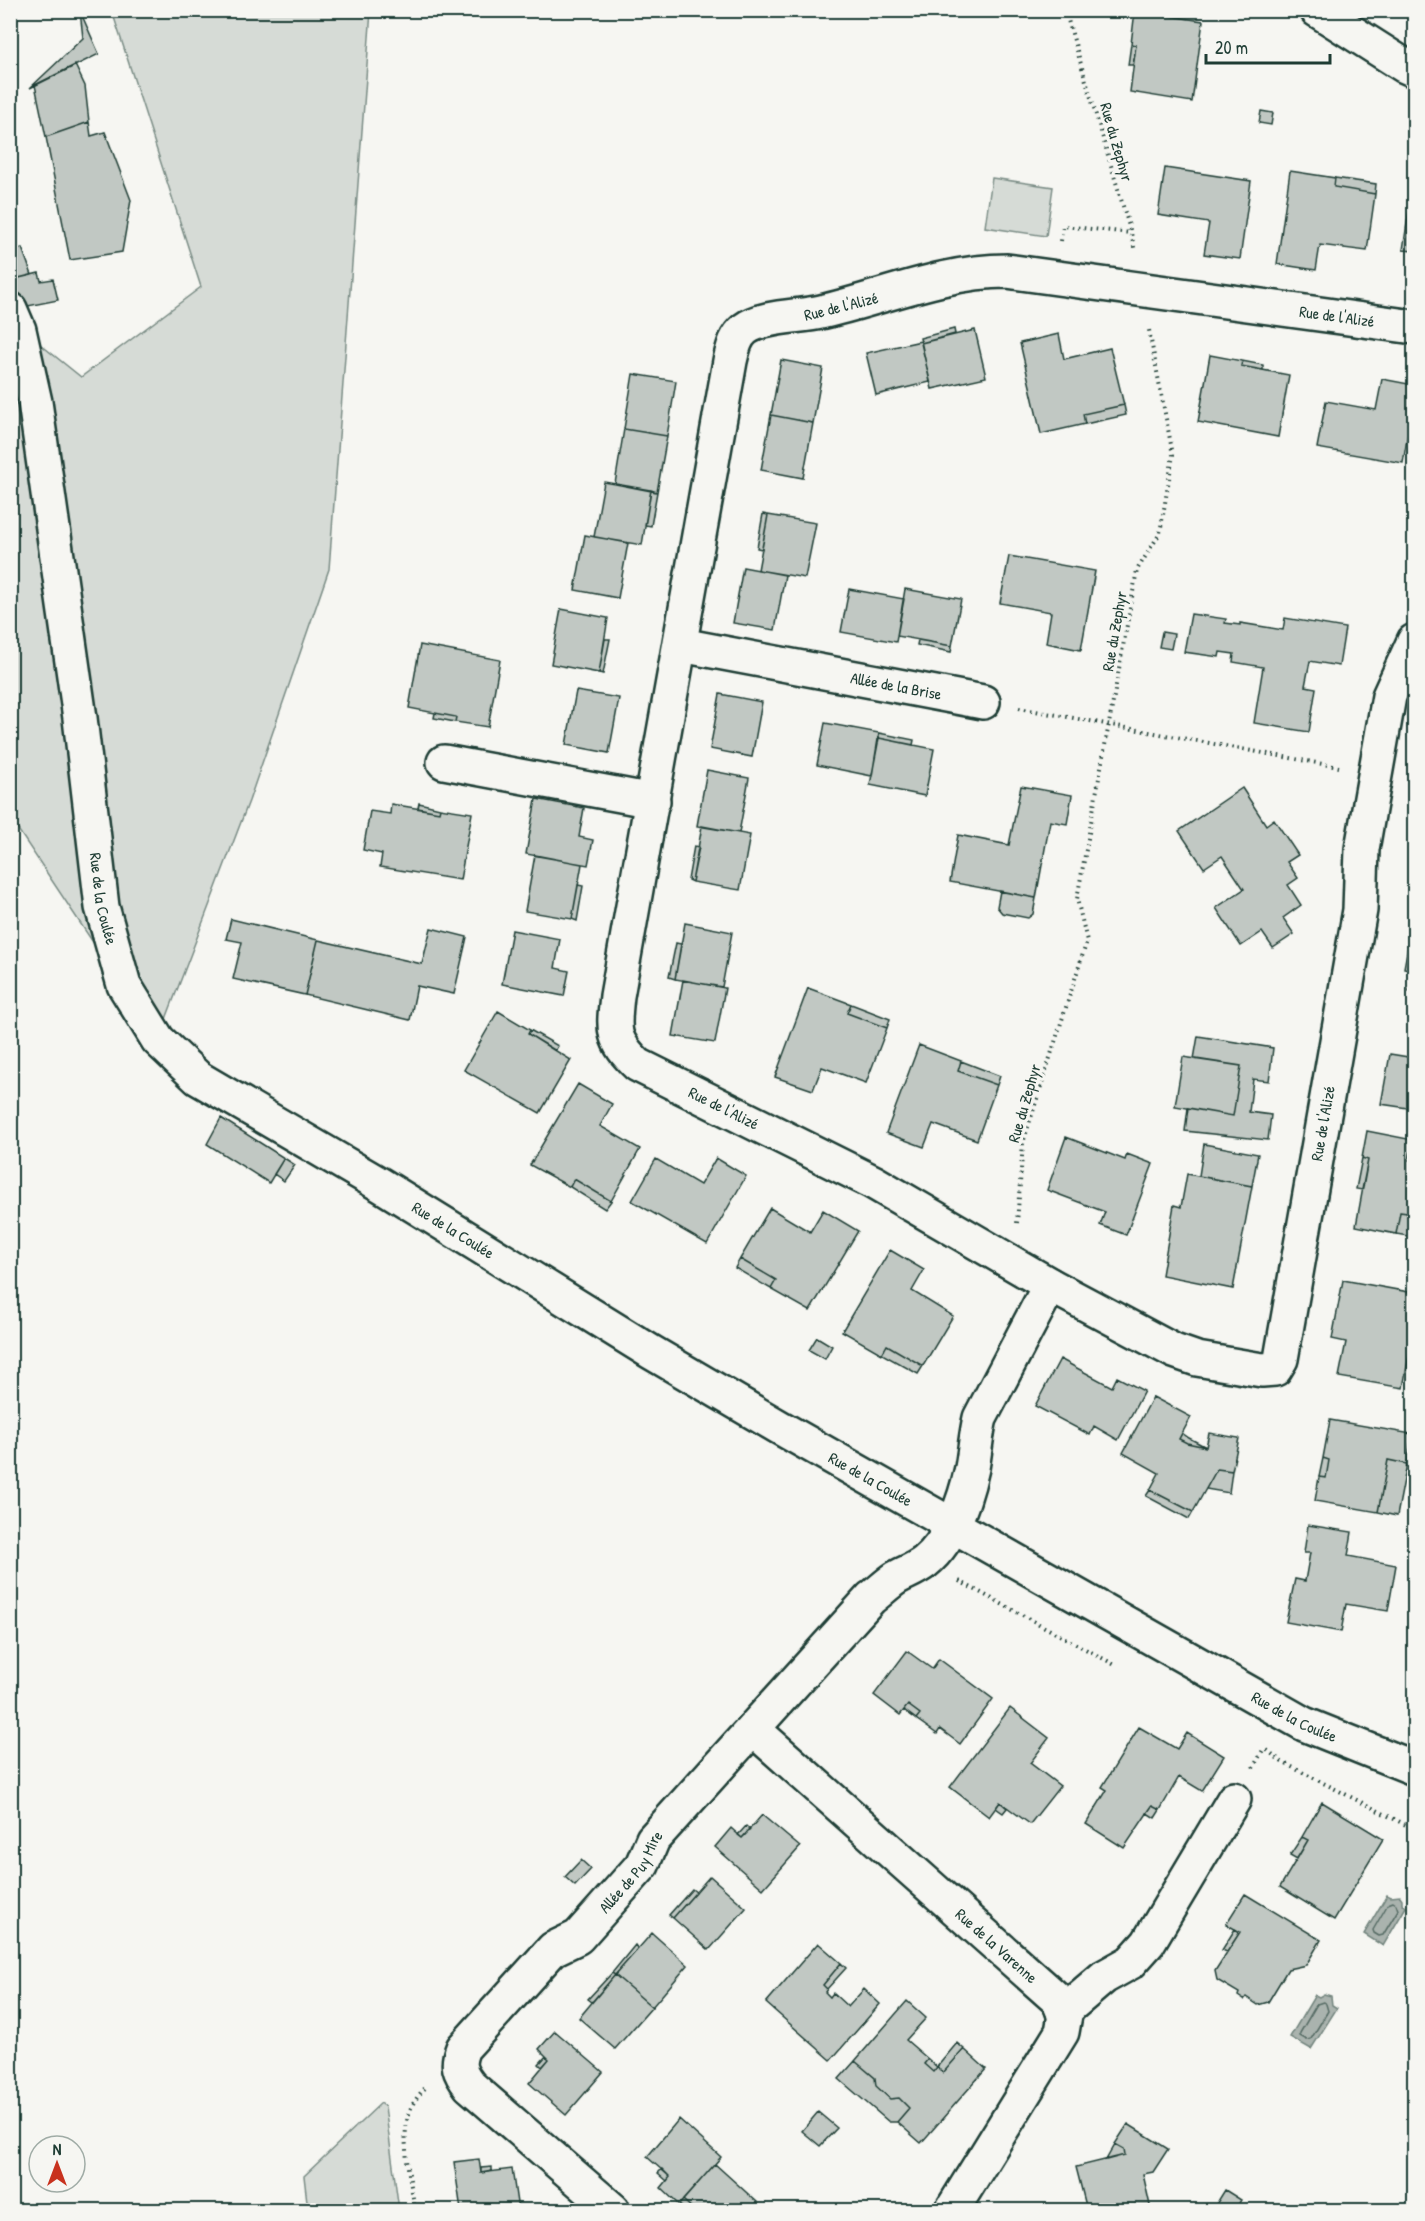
<svg xmlns="http://www.w3.org/2000/svg" width="1425" height="2221" font-family="'Patrick Hand',sans-serif">
  <style>
    .green { fill: #d6dbd6; stroke: #7a8c85; stroke-width: 1.5 }
    .water { fill: #aab3ae; stroke: #72847d; stroke-width: 1.5 }
    .lines { fill: none; stroke-linecap: round; stroke-linejoin: round }
    .shore { stroke: #576c65; stroke-width: 1.5 }
    .building { fill: #c1c8c3; stroke: #1f3d34; stroke-width: 1.5 }
    .street-casing { stroke: #1f3d34; stroke-width: 38 }
    .path { stroke: #1f3d34; stroke-width: 4; stroke-dasharray: 1.5 4.5; stroke-linecap: butt }
    .street { stroke: #f6f6f2; stroke-width: 33 }
    .labels { text-anchor: middle; stroke-width: 6; stroke-linejoin: round; paint-order: stroke }
    .street-label { font-size: 16px; fill: #1f3d34; stroke: #f6f6f2 }
  </style>
  <rect width="100%" height="100%" fill="#f6f6f2"/>
  <filter id="ink" filterUnits="userSpaceOnUse"><feTurbulence type="fractalNoise" baseFrequency=".0167" numOctaves="2"/><feDisplacementMap in="SourceGraphic" scale="12" xChannelSelector="R" yChannelSelector="G"/><feConvolveMatrix kernelMatrix="1 2 1 2 8 2 1 2 1" color-interpolation-filters="sRGB"/></filter>
  <g filter="url(#ink)">
    <!-- green -->
    <path class="green" d="M112,11h259l-42,558 -80,232 -91,239 -147,-221 -1,-499 71,57 120,-90z
      M992,178l61,9 -7,49 -61,-9z
      M381,2103l4,4 14,103h-91l-4,-34z"/>
    <!-- water -->
    <path class="water" d="M1387,1895l4,2 9,-1 2,3v4l4,4 -23,39 -19,-12z
      M1324,1994l7,2 1,9 5,3 -26,41 -21,-12 25,-42 4,2z"/>
    <g class="lines">
      <!-- shore -->
      <path class="shore" d="M1393,1902l3,2 2,6 -15,25 -4,1 -5,-3 -1,-3 15,-26z
        M1323,2002l3,2 2,7 -17,28 -4,1 -7,-4v-3l17,-29z"/>
    </g>
    <!-- building -->
    <path class="building" d="M80,11l19,43 -69,34 53,-50z
      M1135,11l68,10 -11,81 -62,-10 6,-47 -5,-1z
      M1131,44l5,1 -3,20h-5z
      M75,65l10,21 4,36 -43,15 -11,-52z
      M1261,111l12,2 -2,12 -12,-2z
      M89,122l2,14 14,-4 26,68 -9,52 -52,8 -24,-123z
      M1165,168l86,13 -11,78 -36,-5 5,-31 -51,-8z
      M1290,171l45,7 -1,9 41,7 -8,57 -47,-6 -4,25 -39,-6z
      M1335,178l41,6 -1,10 -41,-7z
      M1410,203h4v48l-11,-1z
      M22,248l10,27 -22,5v-28z
      M39,273l2,8 12,-2 5,21 -40,8 -8,-22v-6z
      M954,329l1,5 -34,9 -1,-5z
      M975,330l11,47 -54,12 -11,-46z
      M1059,334l5,25 46,-11 14,57 -41,9 2,10 -44,10 -21,-91z
      M921,341l9,41 -54,13 -10,-42z
      M1210,355l32,6 -1,5 48,9 -11,62 -80,-15z
      M781,360l42,8 -10,55 -42,-8z
      M1242,361l21,4v5l-22,-4z
      M633,374l43,7 -9,55 -43,-7z
      M1382,379l32,6v13l-11,65 -86,-15 9,-47 50,9z
      M1124,405l2,10 -41,9 -2,-10z
      M771,415l42,8 -10,55 -42,-8z
      M624,429l43,7 -10,56 -42,-8z
      M604,482l47,8 -9,55 -48,-8z
      M651,490l6,2 -6,34 -6,-1z
      M763,514l5,1 -6,34 -5,-1z
      M768,515l48,8 -11,55 -47,-8z
      M585,535l43,8 -10,55 -43,-8z
      M1009,556l86,15 -14,79 -35,-7 5,-31 -51,-9z
      M743,567l42,8 -10,55 -42,-7z
      M849,589l55,10 -8,43 -55,-10z
      M905,589l56,10 -9,47 -55,-10z
      M561,609l47,9 -9,55 -48,-9z
      M1191,614l35,5 -1,4 15,2v-2l43,7 2,-12 60,10 -6,38 -29,-5 -5,25 11,2 -7,44 -55,-9 9,-56 -30,-5 1,-8 -14,-2 -1,5 -35,-5z
      M1162,632l12,2 -3,15 -12,-2z
      M605,639h5l-7,35 -4,-1z
      M918,640l34,6 -1,6 -34,-7z
      M420,645l80,15 -12,67 -33,-5 1,-5 -47,-9z
      M576,691l43,7 -10,55 -43,-8z
      M720,694l42,8 -10,55 -42,-8z
      M435,713l21,4 -1,5 -21,-4z
      M825,723l54,10 -7,43 -55,-11z
      M879,733l35,7 -1,5 -34,-7z
      M879,738l55,11 -9,47 -55,-11z
      M707,770l42,8 -10,55 -42,-7z
      M1021,786l51,9 -5,29 -17,-3 -14,77 -86,-16 8,-47 51,10z
      M1242,788l24,37 8,-6 24,36 -11,7 11,16 -10,7 13,20 -18,13 11,16 -21,14 -11,-16 -21,14 -25,-38 28,-19 -22,-33 -18,12 -25,-37z
      M536,799l48,9 -5,29 14,3 -5,25 -62,-11z
      M419,803l21,5 -1,4 -21,-4z
      M391,804l48,8 1,-4 32,5 -12,67 -80,-13 2,-13 -19,-4 7,-39 20,3z
      M702,826l48,9 -10,55 -48,-8z
      M694,846l5,1 -7,35 -4,-2z
      M535,855l47,9 -10,55 -47,-8z
      M578,885l5,1 -6,35 -5,-2z
      M1414,890v41l-7,-2z
      M1000,891l36,7 -3,16 -5,4 -26,-5 -5,-6z
      M231,919l87,21 -13,55 -72,-16 9,-37 -16,-3z
      M685,923l47,9 -10,55 -47,-8z
      M431,928l36,9 -13,57 -37,-8 -7,34 -105,-25 13,-55 104,24z
      M512,930l48,9 -5,29 14,3 -5,25 -62,-12z
      M1411,930l3,1 -2,39 -8,-2z
      M676,943l5,1 -6,35 -6,-2z
      M1414,958v34l-5,-1z
      M683,980l42,8 -10,55 -42,-7z
      M808,988l43,16 -4,9 40,15 -21,55 -44,-16 -9,23 -38,-13z
      M851,1004l39,15 -3,9 -40,-15z
      M498,1011l32,19 -2,4 43,26 -31,53 -76,-43z
      M530,1030l28,16 -3,5 -27,-17z
      M1198,1036l75,12 -4,33 -16,-2 -4,33 22,3 -3,25 -83,-9 3,-23 45,8 8,-50 -47,-7z
      M919,1045l42,16 -3,10 39,14 -20,55 -44,-16 -9,23 -38,-14z
      M1390,1054l24,4v51l-33,-5z
      M1183,1057l58,9 -8,50 -58,-10z
      M961,1061l39,15 -3,9 -39,-14z
      M578,1084l34,20 -12,22 40,23 -29,52 -37,-22 -4,8 -40,-22z
      M221,1118l63,40 -15,25 -62,-39z
      M1367,1131l46,9 -4,20 5,1v53l-14,-2 -4,22 -40,-8 12,-66 -6,-2z
      M1066,1137l59,23 2,-6 26,10 -27,71 -26,-10 5,-13 -58,-22z
      M1204,1144l54,10 -6,32 -53,-10z
      M284,1158l11,7 -11,16 -10,-7z
      M716,1158l30,18 -39,68 -75,-43 24,-42 44,26z
      M1362,1158l6,2 -6,30 -6,-1z
      M1187,1174l65,12 -19,103 -71,-14 12,-70 7,2z
      M574,1179l37,22 -6,8 -35,-22z
      M770,1208l40,24 13,-22 35,21 -48,80 -39,-22 5,-9 -36,-21z
      M1400,1212l14,2v23l-18,-3z
      M890,1250l34,20 -12,21 41,25 -30,50 -36,-21 -5,9 -40,-23z
      M740,1259l36,21 -5,9 -36,-21z
      M1343,1280l71,13v58l-4,-1 -7,38 -64,-11 7,-35 -14,-3z
      M817,1337l15,9 -7,13 -16,-9z
      M887,1345l36,21 -5,8 -36,-20z
      M1060,1359l52,28 5,-10 27,14 -26,49 -24,-14 -4,9 -55,-29z
      M1153,1397l38,20 -12,22 8,4 19,4 3,-14 30,5 -7,33 -15,-2 -24,43 -43,-22 9,-17 -36,-20z
      M1330,1420l82,14 -5,30 -19,-4 -10,52 -63,-11 4,-24 7,1 3,-18 -6,-2z
      M1182,1433l7,5 17,9 -19,-4 -8,-4z
      M1323,1458l6,2 -3,18 -7,-1z
      M1388,1460l19,4 -10,52 -19,-4z
      M1217,1469l15,2 -3,22 -23,-4z
      M1150,1490l43,22 -4,7 -43,-23z
      M1308,1525l44,7 -4,24 48,9 -8,46 -42,-7 -5,28 -55,-10 9,-43 10,2 5,-28h-6z
      M907,1651l25,18 7,-10 54,40 -33,45 -20,-15 -3,5 -21,-15 4,-5 -12,-9 -8,10 -26,-20z
      M908,1705l12,9 -4,5 -12,-9z
      M1010,1708l39,30 -19,25 30,23 -30,38 -30,-22 -11,15 -39,-30z
      M1139,1727l38,22 10,-16 37,23 -22,35 -23,-14 -19,33 -8,-4 -28,42 -38,-24 21,-34 -5,-3z
      M1000,1802l7,6 -4,5 -7,-5z
      M1322,1802l61,37 -49,81 -54,-33 28,-47 -6,-3z
      M1152,1806l8,4 -5,8 -8,-5z
      M762,1815l38,32 -37,42 -48,-42 16,-19 11,10z
      M746,1826l4,4 -8,8 -4,-3z
      M1302,1837l6,3 -11,19 -7,-4z
      M581,1860l10,9 -16,17 -10,-9z
      M710,1876l36,32 -37,42 -36,-32z
      M692,1889l4,3 -23,26 -4,-3z
      M1245,1894l76,46 -15,25 -18,4 -20,33 -10,3 -12,-8 -2,3 -6,-4 1,-3 -22,-13 -2,-9 25,-39 -14,-8z
      M1235,1929l5,3 -13,20 -5,-2z
      M652,1933l36,32 -36,42 -37,-32z
      M818,1943l23,20 -18,22 4,4 -2,3 5,5 3,-4 15,14 16,-18 16,15 -49,56 -65,-57z
      M635,1945l3,4 -23,26 -3,-2z
      M841,1963l5,5 -19,21 -4,-4z
      M612,1973l3,2 -23,27 -4,-3z
      M615,1975l37,32 -37,42 -36,-31z
      M907,2001l19,17 -20,22 22,19 -4,5 9,8 4,-5 6,6 21,-24 22,20 -65,74 -24,-21 12,-14 -10,-10 -9,1 -14,-13 -1,-8 -20,-17z
      M555,2031l48,41 -37,43 -37,-32 20,-24 -10,-10z
      M957,2043l7,6 -21,24 -6,-6z
      M546,2056l3,3 -7,8 -3,-3z
      M928,2059l9,8 -4,5 -9,-8z
      M855,2061l20,17 1,8 14,13 9,-1 10,10 -12,14h-8l-50,-43z
      M818,2112l19,16 -17,18 -18,-15z
      M679,2119l42,38 -42,48 -18,-17 9,-11 -23,-20z
      M1128,2124l40,25 -15,23 -10,2 8,36h-64l-11,-43 49,-12 -1,-6 -9,-5z
      M1115,2144l9,5 1,6 -19,5z
      M479,2159l2,14 31,-4 6,41h-57l-7,-48z
      M715,2164l42,38 -8,8h-55l-11,-10z
      M492,2167v4l-11,2v-5z
      M662,2169l8,8 -3,4 -9,-8z
      M1225,2190l16,10 -6,10h-13l-7,-4z
      M683,2200l11,10h-8l-7,-5z"/>
    <g class="lines">
      <defs>
        <g id="street">
          <path d="M1317,10l88,56 9,4"/>
          <path id="s1" d="M10,309l9,21 16,72 45,316 22,189 22,78 34,55 40,38 183,107 270,167 128,75 525,297 110,44"/>
          <path id="s2" d="M1414,327l-407,-56c-64,0 -125,27 -186,41 -22,5 -59,4 -76,17 -10,8 -12,20 -15,32l-113,635c-4,35 -5,44 21,69l235,117 177,103 124,66 23,8 65,11 13,-1 6,-10 79,-449 2,-61 27,-153 25,-55"/>
          <path id="s3" d="M681,645l302,57"/>
          <path d="M444,762l209,39"/>
          <path id="s4" d="M753,1729l305,271 7,15 -3,17 -110,178"/>
          <path d="M1063,2012l41,-35 27,-15 17,-19 86,-144"/>
          <path id="s5" d="M613,2210l-143,-124c-11,-14 -14,-21 -7,-38l90,-99 25,-12 64,-72 11,-26 218,-241c8,-6 16,-14 25,-20 9,-5 20,-9 29,-16 26,-21 40,-62 47,-94 3,-16 4,-33 8,-50l70,-133"/>
        </g>
      </defs>
      <!-- street casing -->
      <use href="#street" class="street-casing"/>
      <!-- path -->
      <path class="path" d="M1065,10l66,223 4,19
        M1061,241l2,-15 68,7
        M1019,708l320,59
        M1017,1223l6,-80 64,-202 -10,-42 60,-329 23,-37 13,-78 -24,-125
        M959,1581l158,85
        M1267,1750l15,12 132,67
        M1253,1768l11,-20
        M415,2210c-4,-28 -15,-70 -6,-97 3,-10 11,-20 18,-27"/>
      <!-- street -->
      <use href="#street" class="street"/>
    </g>
  </g>
  <g class="labels">
    <!-- street labels -->
    <g class="street-label">
      <text transform="translate(1117 142) rotate(74)" y="6">Rue du Zephyr</text>
      <text transform="translate(841 306) rotate(-14)" y="6">Rue de l'Alizé</text>
      <text transform="translate(1337 316) rotate(8)" y="6">Rue de l'Alizé</text>
      <text transform="translate(1114 631) rotate(-80)" y="6">Rue du Zephyr</text>
      <text dy="6" stroke="none"><textPath href="#s3" startOffset="219">Allée de la Brise</textPath></text>
      <text dy="6" stroke="none"><textPath href="#s1" startOffset="598">Rue de la Coulée</textPath></text>
      <text transform="translate(1024 1103) rotate(-74)" y="6">Rue du Zephyr</text>
      <text dy="6" stroke="none"><textPath href="#s2" startOffset="1534">Rue de l'Alizé</textPath></text>
      <text dy="6" stroke="none"><textPath href="#s2" startOffset="2400">Rue de l'Alizé</textPath></text>
      <text dy="6" stroke="none"><textPath href="#s1" startOffset="1104">Rue de la Coulée</textPath></text>
      <text dy="6" stroke="none"><textPath href="#s1" startOffset="1590">Rue de la Coulée</textPath></text>
      <text dy="6" stroke="none"><textPath href="#s1" startOffset="2076">Rue de la Coulée</textPath></text>
      <text dy="6" stroke="none"><textPath href="#s5" startOffset="477">Allée de Puy Mire</textPath></text>
      <text dy="6" stroke="none"><textPath href="#s4" startOffset="326">Rue de la Varenne</textPath></text>
    </g>
  </g>
  <!-- margin -->
  <rect width="1425" height="2221" fill="none" stroke="#f6f6f2" stroke-width="36"/>
  <rect x="18" y="18" width="1389" height="2185" fill="none" stroke="#1f3d34" stroke-width="2" filter="url(#ink)"/>
  <!-- north arrow -->
  <g transform="translate(57 2164)"><circle r="28" fill="#f6f6f2" stroke="#a0aca6" stroke-width="1.5"/>
  <path d="M0-4.5L10 22L0 15L-10 22Z" fill="#c8321e"/>
  <text y="-9" font-size="16" font-weight="bold" text-anchor="middle" fill="#1f3d34">N</text>
  </g>
  <!-- scale -->
  <path d="M1206 54v9h124v-9" fill="none" stroke="#1f3d34" stroke-width="3"/>
  <text x="1215" y="54" font-size="18" fill="#1f3d34" stroke="#f6f6f2" stroke-width="4.5" paint-order="stroke">20 m</text>
</svg>
